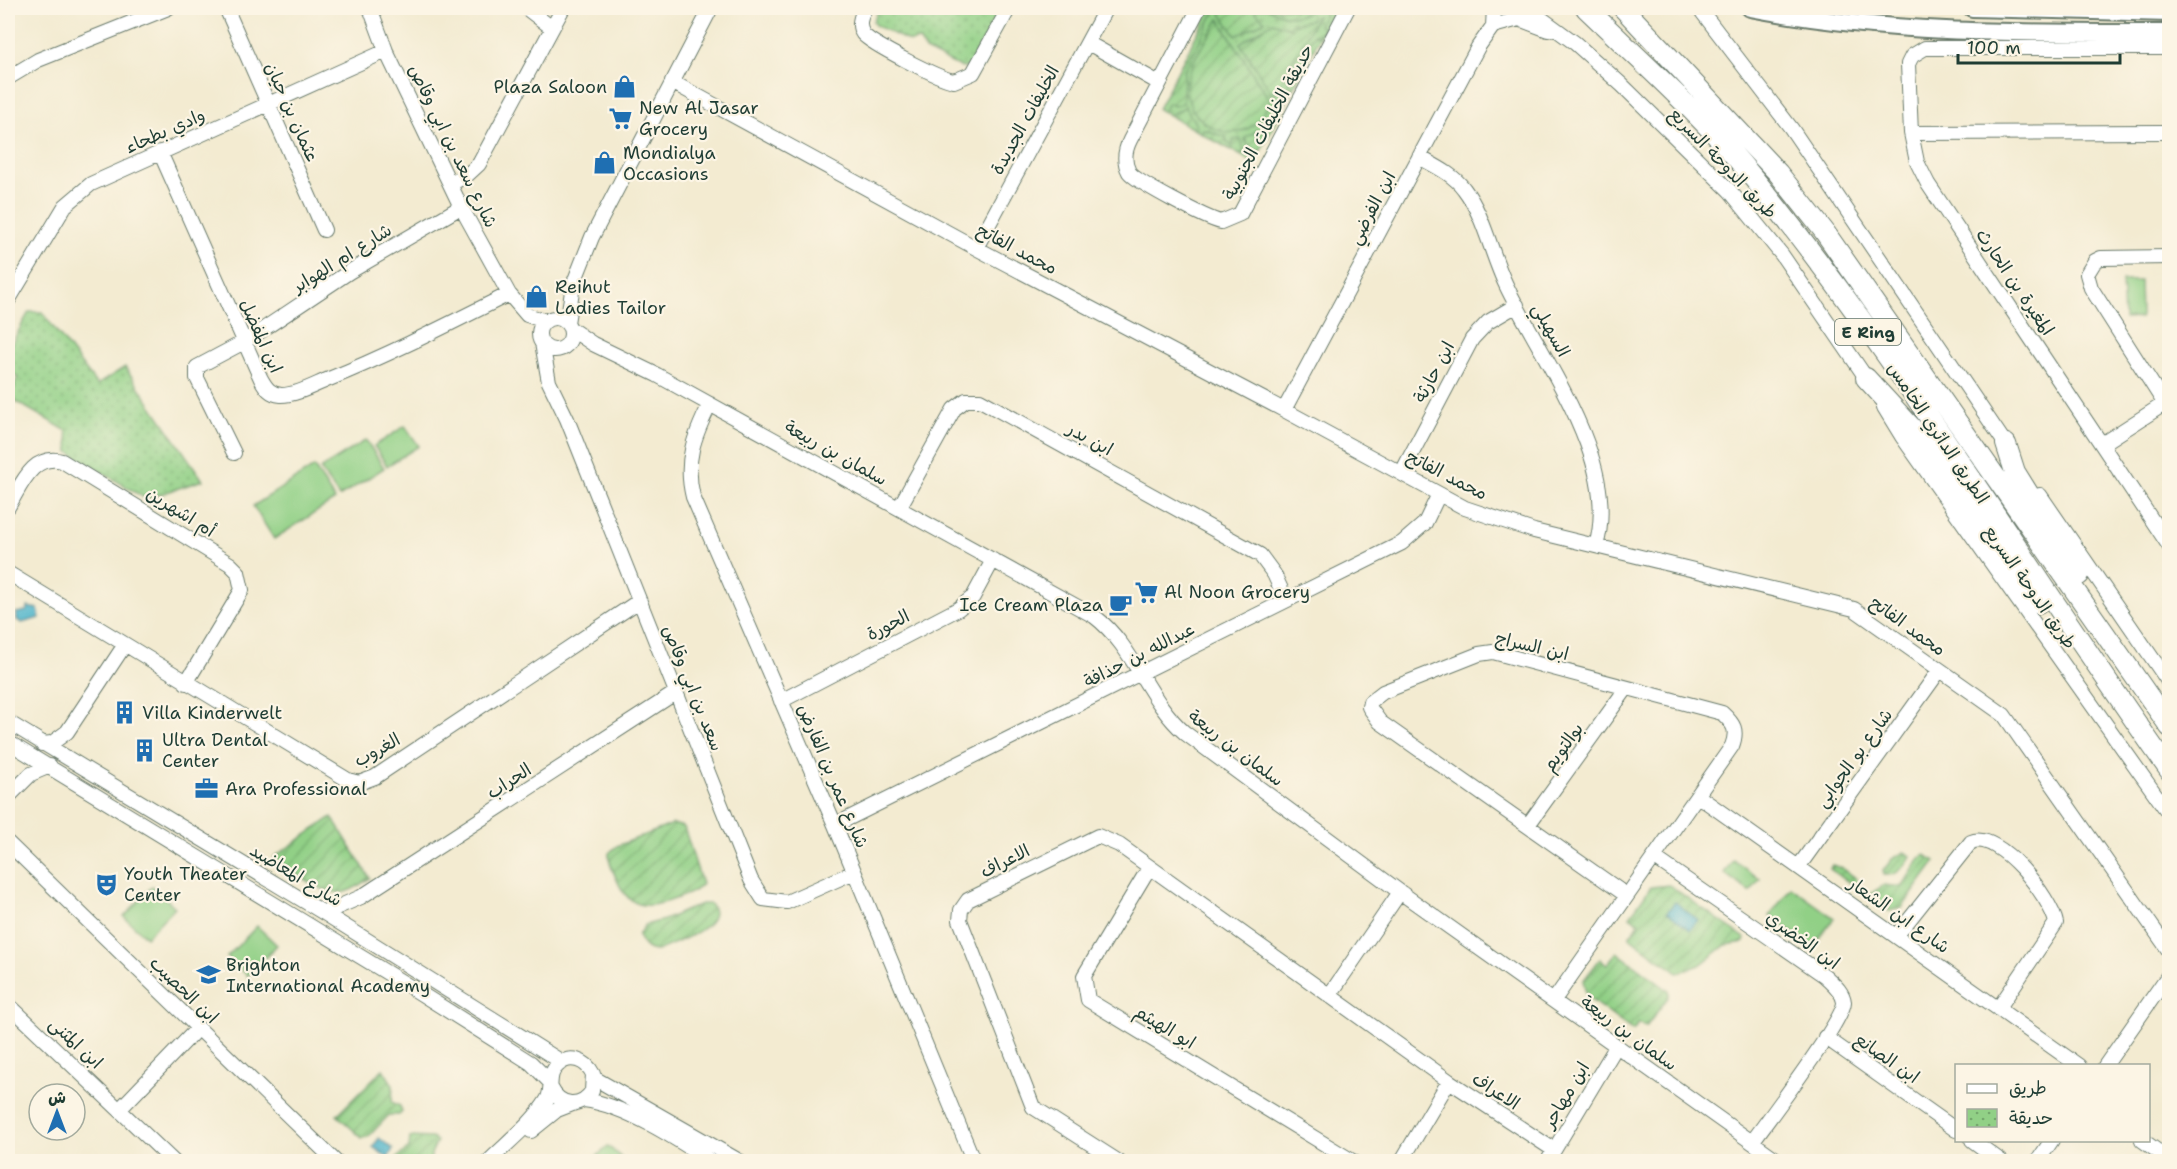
<svg xmlns="http://www.w3.org/2000/svg" width="2177" height="1169" font-family="'Shantell Sans','Playpen Sans Arabic',sans-serif">
  <style>
    .park { fill: url(#park-dots); stroke: #58865d; stroke-width: 1.5 }
    .garden { fill: url(#garden-furrows); stroke: #58865d; stroke-width: 1.5 }
    .pitch { fill: #91d086; stroke: #58865d; stroke-width: 1.5 }
    .water { fill: url(#water-ripples); stroke: #36787f; stroke-width: 1.5 }
    .lines { fill: none; stroke-linecap: round; stroke-linejoin: round }
    .minor-casing { stroke: #697a6b; stroke-width: 16 }
    .major-casing { stroke: #697a6b; stroke-width: 20 }
    .highway-casing { stroke: #697a6b; stroke-width: 22 }
    .minor { stroke: #fff; stroke-width: 14 }
    .major { stroke: #fff; stroke-width: 16 }
    .highway { stroke: #fff; stroke-width: 20 }
    .labels { text-anchor: middle; stroke-width: 4.5; stroke-linejoin: round; paint-order: stroke }
    .shield { fill: #fcf5e5; stroke: #617469; stroke-width: 1.5 }
    .shield-label { font-size: 16px; font-weight: bold; fill: #1f3d34 }
    .poi-label { font-size: 18px; fill: #1f3d34; stroke: #fcf5e5; text-anchor: start }
    .street-label { font-size: 18px; fill: #1f3d34; stroke: #fcf5e5 }
  </style>
  <defs>
    <pattern id="park-dots" width="8" height="8" patternUnits="userSpaceOnUse" patternTransform="scale(1.5)"><rect width="8" height="8" fill="#91d086"/><path d="M2 2h.1M6 6h.1" fill="none" stroke="#76aa6e" stroke-width="1.8" stroke-linecap="round"/></pattern>
    <pattern id="garden-furrows" width="10" height="10" patternUnits="userSpaceOnUse" patternTransform="scale(1.5)"><rect width="10" height="10" fill="#91d086"/><path d="M-1 1l2-2M0 10L10 0M9 11l2-2" fill="none" stroke="#76aa6e"/></pattern>
    <pattern id="water-ripples" width="26" height="14" patternUnits="userSpaceOnUse" patternTransform="scale(1.5)"><rect width="26" height="14" fill="#4cb3ca"/><path d="M2 4q2-2 4 0t4 0M15 11q2-2 4 0t4 0" fill="none" stroke="#3f93a5"/></pattern>
  </defs>
  <rect width="100%" height="100%" fill="#fcf5e5"/>
  <filter id="ink" filterUnits="userSpaceOnUse"><feTurbulence type="fractalNoise" baseFrequency=".0167" numOctaves="2"/><feDisplacementMap in="SourceGraphic" scale="12" xChannelSelector="R" yChannelSelector="G"/><feConvolveMatrix kernelMatrix="1 2 1 2 8 2 1 2 1" color-interpolation-filters="sRGB"/></filter>
  <filter id="wash" filterUnits="userSpaceOnUse"><feTurbulence type="fractalNoise" baseFrequency=".008" numOctaves="4" result="noise"/><feDisplacementMap in="SourceGraphic" scale="24" xChannelSelector="R" yChannelSelector="G"/><feGaussianBlur stdDeviation="1.35" result="paint"/><feColorMatrix in="noise" values="0 0 0 0 0 0 0 0 0 0 0 0 0 0 0 0 0 1.4 0 .05"/><feComposite in="paint" operator="in"/></filter>
  <g filter="url(#wash)">
    <rect width="100%" height="100%" fill="#f3ebd1"/>
    <!-- park -->
    <path class="park" d="M879,8h122l-32,59 -7,1 -37,-18 -6,-10 -9,2 -35,-17 -2,-4z
      M1211,8h124l-81,155 -96,-54z
      M29,312h13l55,73 28,-18 78,113 -57,19 -77,-47 -2,-21 -59,-34 10,-20 -10,-6v-21z"/>
    <!-- garden -->
    <path class="garden" d="M1224,8h28l13,13 -29,15 -15,-22z
      M1268,8h47c-15,11 -31,10 -47,0z
      M1328,8h7l-75,144 -12,-6 -3,-8 13,-8 3,3 7,-6 -3,-3 18,-32 5,2 4,-8 -4,-3 11,-20 4,2 5,-8 -4,-3 10,-20 4,2 5,-8 -4,-3z
      M1210,9l5,2 -31,60 -1,32 -8,3 -7,-3 -5,9 -5,-3z
      M1317,16l-43,81 -34,-54 33,-21 17,6 1,-4 16,-3z
      M1219,19l51,82c-6,11 -11,22 -23,28 -30,14 -66,-17 -60,-48 4,-22 21,-43 32,-62z
      M1185,107l12,19 -2,4 -26,-15z
      M1203,129l23,8 1,5 5,4 2,-6 7,-1 3,11 -3,5 -41,-22z
      M332,817l38,61c-8,5 -16,12 -25,14 -22,5 -54,-22 -71,-35z
      M673,824l11,3 18,57c-6,8 -15,10 -24,14 -29,11 -48,13 -61,-18 -4,-9 -9,-18 -8,-27l8,-7z
      M1904,852l7,4c-6,11 -15,21 -27,19l-1,-4 9,-12z
      M1925,855l11,6 -34,47 -13,3 -20,-16 15,-10 18,2 17,-27z
      M1832,865l10,3 15,11 -1,6 -2,1 -24,-17z
      M1669,885l76,53 -1,4 -18,3 -26,20 -22,8 -49,-36 10,-14 -9,-7 21,-29z
      M701,904h9c19,21 -38,40 -53,47 -10,0 -16,-7 -19,-16l7,-10 19,-5z
      M1617,952l52,39v5l-23,31 -7,-4 -6,8 -46,-34 -4,-16 17,-22 7,5z
      M383,1069l10,16 -1,17 8,4 2,6 -3,3h-10l-21,22 -6,1 -25,-23z
      M410,1137l22,1 5,3 -6,13v7h-38l16,-13z"/>
    <!-- pitch -->
    <path class="pitch" d="M2122,281h18l1,37 -17,1z
      M405,426l14,20 -32,20 -13,-20z
      M366,440l18,28 -45,29 -19,-28z
      M314,467l21,33 -61,39 -21,-33z
      M1733,860l27,19 -10,13 -26,-19z
      M152,886l23,21 -29,30 -22,-20z
      M1791,887l43,31 -21,29 -43,-31z
      M257,926l20,19 -29,31 -21,-19z
      M608,1146l17,15h-33z"/>
    <!-- water -->
    <path class="water" d="M28,607l10,2 2,9 -18,5 -5,-3 -1,-7 10,-2z
      M1675,902l23,18 -8,10 -23,-18z
      M379,1138l14,11 -5,9 -15,-11z"/>
  </g>
  <g filter="url(#ink)">
    <g class="lines">
      <defs>
        <path id="minor" d="M226,8l98,222
          M370,8l16,43 75,156 48,87 18,21 18,6
          M526,8l26,20
          M865,8c-4,8 -8,17 -2,26 8,10 77,45 91,47l19,-8 36,-65
          M1199,8l-69,132c-5,10 -7,21 -1,32 7,10 78,47 92,50l19,-8 108,-206
          M1527,8l48,35 47,42 108,106 52,64 89,130
          M1699,8l92,120 220,324
          M1493,26l26,-7 29,11
          M1088,43l71,40
          M8,78l30,-18 130,-52
          M672,82l304,166 308,162 181,98 69,23 320,78 150,106 166,237
          M2170,132l-259,1 6,29 11,22 242,363
          M1911,133l-3,-69 4,-8 13,-8h245
          M160,152l101,227c5,9 9,15 20,16 16,0 33,-10 48,-16 62,-25 120,-55 180,-85
          M1419,157c16,9 34,17 45,32 20,26 27,65 42,96 35,74 115,176 90,261
          M450,184l16,-8 13,-12 84,-156
          M976,248l130,-240
          M2170,257l-69,1 -6,3 -8,13 4,14 79,124
          M8,301l57,-95 26,-22 295,-133
          M539 334a16 16 0 1 1 32 0a16 16 0 1 1-32 0Z
          M567,323l6,-38 19,-48 119,-229
          M571,329l22,15 64,31 437,241c41,31 53,84 91,117l215,159 380,270
          M542,343l7,39 18,37 184,461 12,19 24,3 67,-30
          M710,404c-16,32 -26,57 -17,93l142,328 139,337
          M1884,407l19,31 267,377
          M1284,410l194,-363 15,-21 1,-18
          M2102,444l62,-40
          M234,453l-37,-75v-11l47,-25 105,-70 112,-65
          M1402,472l70,-133 16,-17 29,-17
          M2040,495l130,189
          M8,507c13,-21 24,-54 54,-46l168,103 8,8 4,18 -56,93
          M899,508l55,-99 12,-9h14l280,155 14,19 12,26
          M8,573l340,207 11,3 16,-6 264,-176
          M781,701l177,-92 15,-12 20,-37
          M8,722l316,191 238,149
          M8,742l404,246 119,75 19,19
          M42,744l10,-1 15,-11 57,-86
          M1698,796l381,270
          M8,797l23,-23 19,-8
          M835,825l567,-282 23,-20 14,-29
          M1528,825l98,-136
          M8,843l328,319
          M1655,858l170,118c7,7 18,15 19,26 0,18 -77,119 -92,140
          M1799,866l140,-195
          M1149,868l-65,108 4,24 266,162
          M324,913l37,-16 314,-204
          M1897,935l74,-93c28,-12 80,56 85,81l-58,86
          M1329,996l71,-104
          M1554,1000l178,-254c6,-16 2,-22 -10,-33l-229,-61 -14,2 -96,38 -13,10 -1,5 11,15 246,173
          M8,1004l166,158
          M1825,1037l131,93
          M2105,1066l65,-93
          M594,1078l147,84
          M584,1100c41,5 93,39 128,62
          M120,1109l78,-81
          M531,1131l26,-21 18,-7
          M1972,1140l30,22
          M2142,1140l28,20
          M488,1162c19,-19 45,-39 59,-62 7,-12 -1,-25 11,-35 12,-11 28,-5 35,9l-1,17c-11,17 -32,16 -41,-3
          M1119,1162l-86,-55 -73,-187 1,-10 7,-10 130,-64 21,9 330,236 105,69
          M1401,1162l48,-81
          M1547,1162l69,-115
          M2037,1162l15,-22"/>
        <path id="major" d="M1750,8c139,27 279,25 420,25
          M1972,8l198,5"/>
        <path id="highway" d="M1586,8c57,55 119,110 169,172 151,187 276,395 415,591
          M1623,8l155,165 46,58 346,496
          M1866,378l46,50 126,175
          M2006,444l9,28 64,103"/>
      </defs>
      <!-- minor casing -->
      <use href="#minor" class="minor-casing"/>
      <!-- major casing -->
      <use href="#major" class="major-casing"/>
      <!-- highway casing -->
      <use href="#highway" class="highway-casing"/>
      <!-- minor -->
      <use href="#minor" class="minor"/>
      <!-- major -->
      <use href="#major" class="major"/>
      <!-- highway -->
      <use href="#highway" class="highway"/>
    </g>
  </g>
  <!-- icons -->
  <defs>
    <symbol id="shop-bare" viewBox="-9 -9 18 18"><path d="M-5-2.5h2.3a2.7 3.5 0 0 1 5.4 0H5L5.5 6h-11ZM-1.5-2.5h3a1.5 2.3 0 0 0-3 0Z" fill="#1f6fb2" stroke="#fcf5e5" stroke-width="2.5" paint-order="stroke"/></symbol>
    <symbol id="supermarket-bare" viewBox="-9 -9 18 18"><path d="M-6-5.5h2.5l.6 2H6L4.5 2H-2.5L-4.4-4H-6ZM-1.5 3.2a1.3 1.3 0 1 0 .1 0ZM3 3.2a1.3 1.3 0 1 0 .1 0Z" fill="#1f6fb2" stroke="#fcf5e5" stroke-width="2.5" paint-order="stroke"/></symbol>
    <symbol id="cafe-bare" viewBox="-9 -9 18 18"><path d="M-5.5-4.5H6V0H3Q3 3.5 0 3.5H-2.5Q-5.5 3.5-5.5 0ZM3-3.2v2h1.7v-2ZM-6 4.5H4V6H-6Z" fill="#1f6fb2" stroke="#fcf5e5" stroke-width="2.5" paint-order="stroke"/></symbol>
    <symbol id="building-bare" viewBox="-9 -9 18 18"><path d="M-4-6H4V6H1V3H-1V6H-4ZM-2.5-4.3h1.7v1.8h-1.7ZM.8-4.3h1.7v1.8H.8ZM-2.5-1h1.7V.8h-1.7ZM.8-1h1.7V.8H.8Z" fill="#1f6fb2" stroke="#fcf5e5" stroke-width="2.5" paint-order="stroke"/></symbol>
    <symbol id="office-bare" viewBox="-9 -9 18 18"><path d="M-6-3h4V-5.5h4V-3h4V5H-6ZM-1-4.5V-3h2v-1.5ZM-6 0V1H6V0Z" fill="#1f6fb2" stroke="#fcf5e5" stroke-width="2.5" paint-order="stroke"/></symbol>
    <symbol id="theatre-bare" viewBox="-9 -9 18 18"><path d="M-5-5.5Q0-4 5-5.5V0Q5 5 0 6Q-5 5-5 0ZM-3.3-2.5H-1v1.5H-3.3ZM1-2.5H3.3v1.5H1ZM-2.8 1Q0 5.5 2.8 1Z" fill="#1f6fb2" stroke="#fcf5e5" stroke-width="2.5" paint-order="stroke"/></symbol>
    <symbol id="school-bare" viewBox="-9 -9 18 18"><path d="M0-5L7-2L0 1L-7-2ZM-4 1L0 2.5L4 1V4Q0 6-4 4Z" fill="#1f6fb2" stroke="#fcf5e5" stroke-width="2.5" paint-order="stroke"/></symbol>
  </defs>
  <g fill-rule="evenodd">
    <use href="#shop-bare" x="608" y="70" width="33" height="33"/>
    <use href="#supermarket-bare" x="604" y="102" width="33" height="33"/>
    <use href="#shop-bare" x="588" y="146" width="33" height="33"/>
    <use href="#shop-bare" x="520" y="280" width="33" height="33"/>
    <use href="#supermarket-bare" x="1130" y="576" width="33" height="33"/>
    <use href="#cafe-bare" x="1104" y="588" width="33" height="33"/>
    <use href="#building-bare" x="108" y="696" width="33" height="33"/>
    <use href="#building-bare" x="128" y="734" width="33" height="33"/>
    <use href="#office-bare" x="190" y="772" width="33" height="33"/>
    <use href="#theatre-bare" x="90" y="868" width="33" height="33"/>
    <use href="#school-bare" x="192" y="958" width="33" height="33"/>
  </g>
  <g class="labels">
    <!-- shield labels -->
    <rect class="shield" x="1835" y="319" width="66" height="26" rx="4.5"/>
    <g class="shield-label">
      <text x="1868" y="338">E Ring</text>
    </g>
    <!-- poi labels -->
    <g class="poi-label">
      <text x="607" y="93" text-anchor="end">Plaza Saloon</text>
      <text x="639" y="114">New Al Jasar<tspan x="639" dy="21">Grocery</tspan></text>
      <text x="623" y="159">Mondialya<tspan x="623" dy="21">Occasions</tspan></text>
      <text x="555" y="293">Reihut<tspan x="555" dy="21">Ladies Tailor</tspan></text>
      <text x="1164" y="598">Al Noon Grocery</text>
      <text x="1103" y="611" text-anchor="end">Ice Cream Plaza</text>
      <text x="142" y="719">Villa Kinderwelt</text>
      <text x="162" y="746">Ultra Dental<tspan x="162" dy="21">Center</tspan></text>
      <text x="225" y="795">Ara Professional</text>
      <text x="124" y="880">Youth Theater<tspan x="124" dy="21">Center</tspan></text>
      <text x="226" y="971">Brighton<tspan x="226" dy="21">International Academy</tspan></text>
    </g>
    <!-- street labels -->
    <g class="street-label">
      <text transform="translate(292 112) rotate(66)" y="6">عثمان بن حيان</text>
      <text transform="translate(1025 120) rotate(-61)" y="6">الخليفات الجديدة</text>
      <text transform="translate(1268 122) rotate(-62)" y="6">حديقة الخليفات الجنوبية</text>
      <text transform="translate(165 131) rotate(-24)" y="6">وادي بطحاء</text>
      <text transform="translate(453 146) rotate(64)" y="6">شارع سعد بن ابي وقاص</text>
      <text transform="translate(1723 163) rotate(46)" y="6">طريق الدوحة السريع</text>
      <text transform="translate(1372 208) rotate(-62)" y="6">ابن الفرضي</text>
      <text transform="translate(1017 249) rotate(28)" y="6">محمد الفاتح</text>
      <text transform="translate(342 258) rotate(-32)" y="6">شارع ام الهوابر</text>
      <text transform="translate(2015 282) rotate(56)" y="6">المغيرة بن الحارث</text>
      <text transform="translate(1551 330) rotate(61)" y="6">السهيلي</text>
      <text transform="translate(261 336) rotate(66)" y="6">ابن المفضل</text>
      <text transform="translate(1434 372) rotate(-62)" y="6">ابن حارثة</text>
      <text transform="translate(1938 433) rotate(56)" y="6">الطريق الدائري الخامس</text>
      <text transform="translate(1090 439) rotate(29)" y="6">ابن بدر</text>
      <text transform="translate(836 453) rotate(29)" y="6">سلمان بن ربيعة</text>
      <text transform="translate(1447 475) rotate(27)" y="6">محمد الفاتح</text>
      <text transform="translate(181 512) rotate(32)" y="6">أم اشهرين</text>
      <text transform="translate(2030 587) rotate(55)" y="6">طريق الدوحة السريع</text>
      <text transform="translate(888 625) rotate(-27)" y="6">الحورة</text>
      <text transform="translate(1908 626) rotate(36)" y="6">محمد الفاتح</text>
      <text transform="translate(1532 646) rotate(13)" y="6">ابن السراج</text>
      <text transform="translate(1139 655) rotate(-27)" y="6">عبدالله بن حذافة</text>
      <text transform="translate(693 688) rotate(68)" y="6">سعد بن ابي وقاص</text>
      <text transform="translate(1563 747) rotate(-54)" y="6">بوالتويم</text>
      <text transform="translate(1236 748) rotate(37)" y="6">سلمان بن ربيعة</text>
      <text transform="translate(377 750) rotate(-29)" y="6">الغروب</text>
      <text transform="translate(1854 758) rotate(-54)" y="6">شارع بو الجوابي</text>
      <text transform="translate(833 776) rotate(67)" y="6">شارع عمر بن الفارض</text>
      <text transform="translate(509 781) rotate(-33)" y="6">الحراب</text>
      <text transform="translate(1005 861) rotate(-27)" y="6">الاعراف</text>
      <text transform="translate(296 875) rotate(31)" y="6">شارع المعاضيد</text>
      <text transform="translate(1899 915) rotate(35)" y="6">شارع ابن الشعار</text>
      <text transform="translate(1803 940) rotate(36)" y="6">ابن الخضري</text>
      <text transform="translate(184 990) rotate(44)" y="6">ابن الحصيب</text>
      <text transform="translate(1165 1027) rotate(31)" y="6">ابو الهيثم</text>
      <text transform="translate(1629 1033) rotate(36)" y="6">سلمان بن ربيعة</text>
      <text transform="translate(76 1043) rotate(43)" y="6">ابن المثنى</text>
      <text transform="translate(1887 1058) rotate(35)" y="6">ابن الصانع</text>
      <text transform="translate(1496 1091) rotate(33)" y="6">الاعراف</text>
      <text transform="translate(1566 1095) rotate(-59)" y="6">ابن مهاجر</text>
    </g>
  </g>
  <!-- margin -->
  <rect width="2177" height="1169" fill="none" stroke="#fcf5e5" stroke-width="30"/>
  <!-- legend -->
  <rect x="1955" y="1064" width="195" height="78" fill="#fcf5e5" stroke="#a4ab9e" stroke-width="1.5"/>
  <rect x="1967" y="1084" width="30" height="9" fill="#ffffff" stroke="#a4ab9e" stroke-width="1.5"/>
  <text x="2009" y="1094" font-size="18" fill="#1f3d34">طريق</text>
  <rect x="1967" y="1109" width="30" height="18" fill="url(#park-dots)" stroke="#a4ab9e" stroke-width="1.5"/>
  <text x="2009" y="1124" font-size="18" fill="#1f3d34">حديقة</text>
  <!-- north arrow -->
  <g transform="translate(57 1112)"><circle r="28" fill="#fcf5e5" stroke="#a4ab9e" stroke-width="1.5"/>
  <path d="M0-4.5L10 22L0 15L-10 22Z" fill="#1f6fb2"/>
  <text y="-9" font-size="16" font-weight="bold" text-anchor="middle" fill="#1f3d34">ش</text>
  </g>
  <!-- scale -->
  <path d="M1958 54v9h162v-9" fill="none" stroke="#1f3d34" stroke-width="3"/>
  <text x="1967" y="54" font-size="18" fill="#1f3d34" stroke="#fcf5e5" stroke-width="4.5" paint-order="stroke">100 m</text>
</svg>
